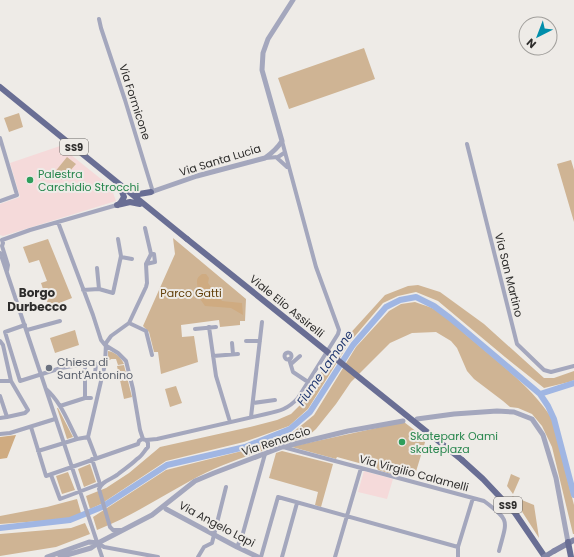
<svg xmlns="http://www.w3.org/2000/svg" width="574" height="557" font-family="Poppins,sans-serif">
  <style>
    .education { fill: #f5dada }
    .green { fill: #cfb494 }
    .forest { fill: #cfab81 }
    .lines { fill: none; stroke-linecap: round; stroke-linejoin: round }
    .river { stroke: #a0b6e3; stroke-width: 6 }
    .minor { stroke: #a4a7bd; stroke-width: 4 }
    .tertiary { stroke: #a4a7bd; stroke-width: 5 }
    .secondary { stroke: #8286a6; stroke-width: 5.5 }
    .primary { stroke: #696e94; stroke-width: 6 }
    .secondary-bridge { stroke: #8286a6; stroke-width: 5.5 }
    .primary-bridge { stroke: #696e94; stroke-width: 6 }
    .leisure-dot { fill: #2e9e5b; stroke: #eeebe7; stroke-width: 1.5 }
    .worship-dot { fill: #6b7280; stroke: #eeebe7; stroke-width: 1.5 }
    .labels { text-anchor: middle; stroke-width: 4; stroke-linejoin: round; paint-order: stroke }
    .shield { fill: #eeebe7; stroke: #686664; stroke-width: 1 }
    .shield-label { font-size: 10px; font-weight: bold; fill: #2e2d2c }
    .street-label { font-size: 11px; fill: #2e2d2c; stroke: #eeebe7 }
    .leisure-label { font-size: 11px; fill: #27864d; stroke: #eeebe7; text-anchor: start }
    .park-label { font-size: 11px; fill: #63400b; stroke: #eeebe7 }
    .worship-label { font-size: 11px; fill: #5b616d; stroke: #eeebe7; text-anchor: start }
    .neighbourhood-label { font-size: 12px; font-weight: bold; fill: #2e2d2c; stroke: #eeebe7 }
    .water-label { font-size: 12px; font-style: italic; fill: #213870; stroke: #eeebe7 }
  </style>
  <rect width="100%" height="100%" fill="#eeebe7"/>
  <!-- education -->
  <path class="education" d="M60,146l51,41 5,14 -113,35 -3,-1v-31l20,-7 -10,-34z
    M364,471l29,8 -6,20 -29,-7z"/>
  <!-- green -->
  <path class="green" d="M364,48l11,31 -86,30 -11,-31z
    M19,113l4,14 -14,5 -5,-14z
    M67,157l9,7 -14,16 -8,-7z
    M571,160l3,10v52l-17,-58z
    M173,238l73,61 -1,22h-5v4l-20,2 -1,-7 -38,5 1,12 12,-1 4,26 -37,12 -3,-22h-4l-5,-20 -6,-6 32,-72z
    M48,239l24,59 -23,9 -8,-24 6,-2 -8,-21 -10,3 -6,-16z
    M418,285l22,7 44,32 60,54h10l20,-7v9l-5,2 -25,6 -39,-31 -67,-56 -22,-9 -18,4 -15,7 -34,40 -41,66 -19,17 -45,16 -78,19 -65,43 -11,5 -4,-13 20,-8 23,-15 31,-26 90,-20 27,-7 14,-6 11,-11 34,-54 49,-54 23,-9z
    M415,302c5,2 12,4 17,6 15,8 27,21 39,31 27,23 63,50 81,80l22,86v29h-1l-21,-87 -10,-21 -10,-12 -14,-6 -8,-1 -7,-6 -29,-22 -7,-8 -10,-23 -6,-7 -15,-9 -24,1 -22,10 -39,39 -15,22 -20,25 -9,8c-39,12 -81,24 -117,44 -31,17 -60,36 -93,49l-4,-13 73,-47 80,-20 46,-17 22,-18 42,-68 33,-36 12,-7z
    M75,330l4,15 -24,8 -5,-15z
    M108,351c7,1 13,6 16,13l-6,1 -2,-6h-5l-1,1 -2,-1z
    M124,365l8,32 -8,2 -7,-33z
    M176,386l6,17 -12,4 -5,-18z
    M57,408h1l15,29 -6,2z
    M404,422l22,17 -12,39 -18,-4 -1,1 -17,-5 -1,-2 -40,-11 -1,2 -44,-12 2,-1z
    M282,451l51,13 -12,43 -6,-2 3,-13 -49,-14 7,-25z
    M90,464l6,18 -12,5 -6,-18z
    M68,472l7,18 -13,4 -6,-18z
    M511,474l9,4 -7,16 -6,-8z
    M512,496l22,9 5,33z
    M77,499l4,14 -14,6 -67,5v-8l47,-9z
    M85,523l5,11 -34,13 -56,9v-22l71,-6z"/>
  <!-- forest -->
  <path class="forest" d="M202,274h4l3,4 -1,5 14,18 20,2 1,12 -12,-7 -26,-2 -9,-13 2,-3c-1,-9 -3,-11 4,-16z
    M16,435l-9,23 -7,1v-22z"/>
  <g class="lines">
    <!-- river -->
    <path class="river" d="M540,394l34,-11
      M0,528l70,-8 32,-13 65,-42 78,-18 45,-18 20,-17 43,-67 33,-38 14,-7 16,-3 18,9 16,12 90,76 8,12 6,13 20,76"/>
    <!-- minor -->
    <path class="minor" d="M99,19l2,9 24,72 28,92
      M0,138l17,57 -17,6
      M467,144l50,200 27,26 7,2 23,-6
      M276,157l11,10
      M265,158l13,-1 6,-4
      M58,222l35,93 8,25 4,5 13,8 8,8 7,28 7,41 3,9
      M145,228l6,26
      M2,240l28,-10 87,-25
      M2,240l1,3 -1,3 6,19 -1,6
      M0,253l1,2
      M121,257l11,2
      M2,258l100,299
      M97,268l2,21
      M83,290l16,-1 14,4 8,-37 -3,-17
      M129,323l17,8 6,24
      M25,325l-20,7 15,49 41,-13 18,-3 26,-1
      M209,327l7,49 14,46
      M195,329l21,-2
      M27,330l33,-9
      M0,341l3,4 8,36
      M246,341h14
      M232,343l1,11
      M284.5 356a3.5 3.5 0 1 1 7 0a3.5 3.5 0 1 1-7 0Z
      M213,356l25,-2
      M289,359l4,13 15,10
      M96,364l-1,10h8
      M291,364l9,-8
      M85,365v33
      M0,381h11l17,29 -3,3 -18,4
      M46,389c15,13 22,33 31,50
      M0,396l7,21 -7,1
      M253,403l22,-3
      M60,406l25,-8h6
      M251,417l11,-95
      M31,427l15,49 92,-32
      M0,434l10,-1 45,-14
      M88,437l17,-73 1,-21 5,-7 18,-13 17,-36 1,-4 -1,-19 5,-10h3l1,8 -9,2
      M88,437l8,21
      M138,444l1,-3 3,-2 4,1 11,-1 109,-25c14,-3 22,-5 32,-16l40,-64 1,-4 -23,-63 -34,-126
      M283,447l201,54c27,20 23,19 15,50
      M38,451l39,-12 11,-2
      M51,475l9,24 40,-15 -8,-25
      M121,530h-8l-3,-3 -11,-38c3,-8 11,-9 18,-14 6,-5 14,-10 20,-16 5,-3 7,-8 11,-12v-4l-2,-3
      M98,543l6,4 54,10
      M237,547l6,-14 22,-79
      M198,557l6,-10 8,-4 14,-56
      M261,557l17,-60 180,50
      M282,557l15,-54
      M335,557l26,-89
      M458,557v-10l15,-49"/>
    <!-- tertiary -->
    <path class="tertiary" d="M151,192l46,-16 68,-18c7,-5 12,-9 17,-17l-20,-71 1,-17 5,-14 25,-39
      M417,419l37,-5 43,-3 17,1 18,7 11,16 13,43 12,64
      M166,509l71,38 21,10
      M47,557l42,-15 9,1
      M60,557l31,-9 7,-5 54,-28 43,-34 19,-8 68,-26 66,-16 55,-10"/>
    <!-- secondary -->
    <path class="secondary" d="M554,551l20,-11"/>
    <!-- primary -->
    <path class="primary" d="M0,87l187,152
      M131,192l8,2 12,-2
      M117,205l13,-3 10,2
      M118,205l3,-3 3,-5 -3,-8
      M462,460l21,19 32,34 30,44
      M568,542l3,15"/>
    <!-- secondary-bridge -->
    <path class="secondary-bridge" d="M544,557l10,-6"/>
    <!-- primary-bridge -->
    <path class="primary-bridge" d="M187,239l275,221"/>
  </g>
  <!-- markers -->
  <g class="leisure-dot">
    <circle cx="30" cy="180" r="4"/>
    <circle cx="402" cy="442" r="4"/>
  </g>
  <circle class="worship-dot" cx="49" cy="368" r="4"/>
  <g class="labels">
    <!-- shield labels -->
    <g class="shield">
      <rect x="60" y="139" width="28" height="16" rx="3"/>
      <rect x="494" y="497" width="28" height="16" rx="3"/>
    </g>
    <g class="shield-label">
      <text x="74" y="151">SS9</text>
      <text x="508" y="509">SS9</text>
    </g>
    <!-- street labels -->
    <g class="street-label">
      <text transform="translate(135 102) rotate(72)" y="4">Via Formicone</text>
      <text transform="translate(220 160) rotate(-17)" y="4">Via Santa Lucia</text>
      <text transform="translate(509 275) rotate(76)" y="4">Via San Martino</text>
      <text transform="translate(287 306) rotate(39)" y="4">Viale Elio Assirelli</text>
      <text transform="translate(276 441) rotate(-18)" y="4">Via Renaccio</text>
      <text transform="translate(414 473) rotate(15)" y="4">Via Virgilio Calamelli</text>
      <text transform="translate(217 524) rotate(28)" y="4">Via Angelo Lapi</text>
    </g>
    <!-- leisure labels -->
    <g class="leisure-label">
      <text x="38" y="178">Palestra<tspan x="38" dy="13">Carchidio Strocchi</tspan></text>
      <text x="410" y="440">Skatepark Oami<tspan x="410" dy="13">skateplaza</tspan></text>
    </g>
    <!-- park labels -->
    <g class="park-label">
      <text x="191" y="297">Parco Gatti</text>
    </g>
    <!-- worship labels -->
    <g class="worship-label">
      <text x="57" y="366">Chiesa di<tspan x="57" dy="13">Sant'Antonino</tspan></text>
    </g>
    <!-- neighbourhood labels -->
    <g class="neighbourhood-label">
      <text x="37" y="297">Borgo<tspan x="37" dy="14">Durbecco</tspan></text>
    </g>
    <!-- water labels -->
    <g class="water-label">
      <text transform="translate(325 368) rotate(-55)" y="4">Fiume Lamone</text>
    </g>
  </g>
  <!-- north arrow -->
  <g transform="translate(538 36) rotate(222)"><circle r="19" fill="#eeebe7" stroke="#a19f9c"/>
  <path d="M0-3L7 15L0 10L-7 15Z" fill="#008eab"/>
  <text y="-6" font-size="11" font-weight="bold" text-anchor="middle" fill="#2e2d2c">N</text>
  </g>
</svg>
